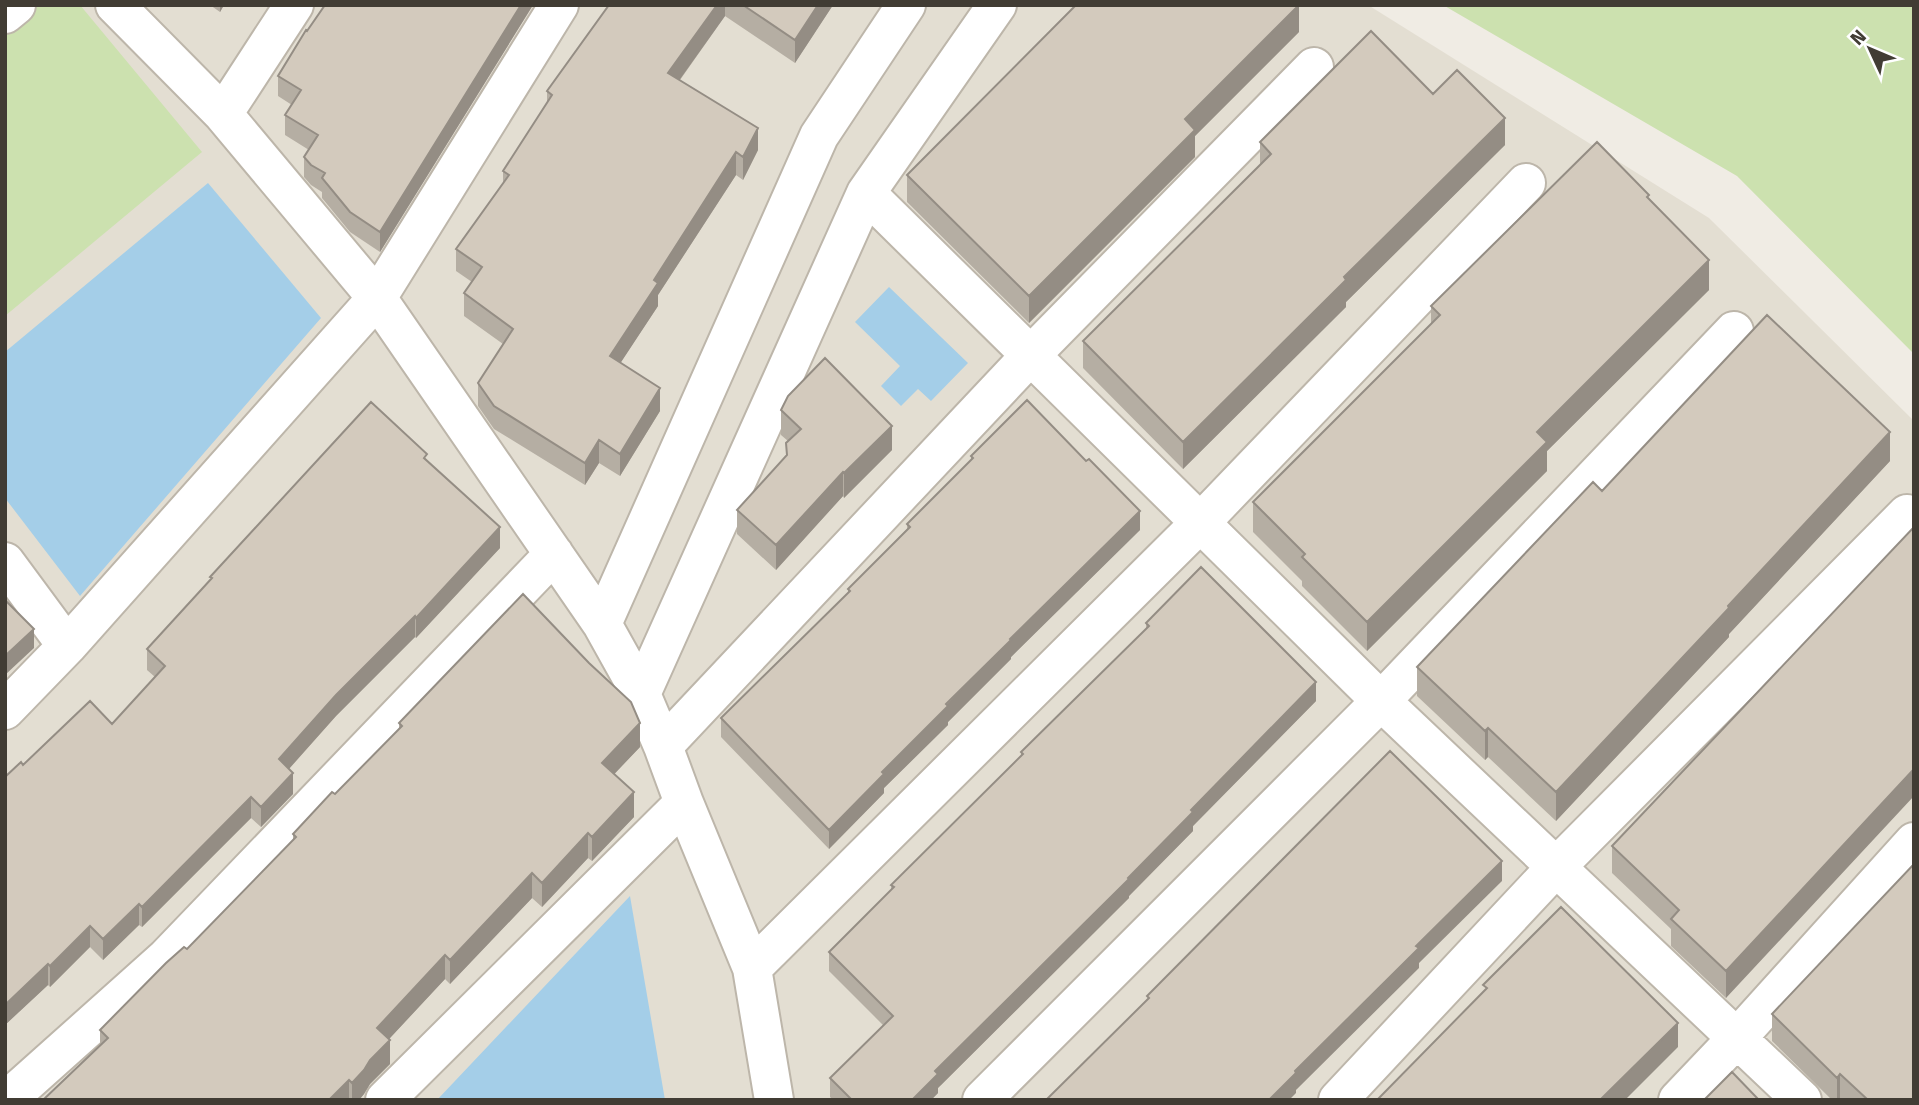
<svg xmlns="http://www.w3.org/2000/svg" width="1919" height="1105" font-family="'Fira Sans',sans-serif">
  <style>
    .residential { fill: #e3ded2 }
    .green { fill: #cce1af }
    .water { fill: #a4cee8 }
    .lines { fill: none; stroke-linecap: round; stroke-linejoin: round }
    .minor-casing { stroke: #bdb6aa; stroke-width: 42 }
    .minor { stroke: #fff; stroke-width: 38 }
    .wall { fill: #b5aea3 }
    .shaded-wall { fill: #948d84 }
    .building { fill: #d3cabd; stroke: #948d84; stroke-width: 2 }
  </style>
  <rect width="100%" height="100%" fill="#f0ece4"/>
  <!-- residential -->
  <path class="residential" d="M5,5h1363l341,213 205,203v679h-1909z"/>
  <!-- green -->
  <path class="green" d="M38,5h42l122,147 -197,164v-283z
    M1443,5h471v349l-177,-178z"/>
  <!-- water -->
  <path class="water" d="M208,183l113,135 -241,278 -75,-98v-146z
    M889,287l79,76 -37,38 -13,-12 -17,17 -20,-20 19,-20 -45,-44z
    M630,896l35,204h-228z"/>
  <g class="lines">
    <defs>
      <path id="minor" d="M115,5l108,109 154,184 225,326 39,70 22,52 21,57 68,165 22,132
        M5,14l11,-9
        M223,114l71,-109
        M866,193l515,508 421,399
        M5,562l62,84
        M602,624l217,-488 87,-131
        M641,694l225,-501 131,-188
        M5,710l62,-64 310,-348 182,-293
        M663,746l367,-390 284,-289
        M752,968l447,-444 327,-341
        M7,1100l159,-142 388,-404
        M385,1100l299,-297
        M982,1100l399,-399 353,-370
        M1338,1100l219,-234 350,-352
        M1678,1100l59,-62 177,-196"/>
    </defs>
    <!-- minor casing -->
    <use href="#minor" class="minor-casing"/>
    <!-- minor -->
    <use href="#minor" class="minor"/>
  </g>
  <!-- wall -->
  <path class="wall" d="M210,5h14l-4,7z
    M533,5l-153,247 -30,-20 -28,-34v-6l-11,-7 -7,-8v-20l5,-7 -24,-15v-20l7,-10 -14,-9v-20l29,-45z
    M609,5h224l-38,58 -70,-47 -45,64 78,70 -15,30 -7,-5 -78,120v11l-38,57 40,48 -40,65 -21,-13 -14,22 -91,-56 -16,-23v-23l25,-39 -39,-28v-23l8,-11 -16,-11v-22l47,-65v-13l44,-67v-13z
    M1299,32l-104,104v21l-166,166 -122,-121v-27z
    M1433,94l72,51 -159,157v5l-163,162 -100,-101v-27l177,-176v-23z
    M1649,199l60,91 -162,161v20l-180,180 -65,-65v-5l-49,-49v-30l178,-178v-18z
    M781,410l111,40 -48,48 -1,-2 -67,74 -39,-36v-24l49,-54v-13l2,-2 -7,-6z
    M971,456l169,74 -129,127v2l-63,63v3l-64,63v5l-55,56 -108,-112v-19l127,-125v-4l59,-60v-5l64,-64z
    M427,460l73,88 -84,90 -1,-1 -79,79 -47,53 4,25 -32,33 -10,-9 -109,109 -3,-2 -36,35 -13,-13 -40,40 -2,-2 -43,40v-248l18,-12 89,-41 43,-47 -8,-7v-21l63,-69v-3z
    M1890,461l-161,173v3l-173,184 -68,-64 -3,3 -68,-64v-29l185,-176z
    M1914,527l-188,471 -55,-52v-17l-59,-56v-27z
    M1146,623l170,78 -123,125v5l-64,65v2l-191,190v5l-7,7h-98l-3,-3v-19l53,-53 -54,-54v-19l62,-62v-5l130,-129v-4l125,-123z
    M399,723l241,24 -26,27 20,43 -42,44 -4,-3 -46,49 -10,-9 -82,86 -5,-5 -56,60 1,25 -20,20 -6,10 -5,6h-316l57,-55v-15l87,-81 106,-109v-6l42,-40 64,-64z
    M1772,1014l142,86h-82l-60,-59z"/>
  <!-- shaded-wall -->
  <path class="shaded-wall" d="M220,5h4l-4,7z
    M521,5h12l-153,247v-20z
    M717,5h8v11l-57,80v-23z
    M818,5h15l-38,58v-23z
    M1299,5v27l-104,104v21l-166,166v-27l156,-177z
    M1505,118v27l-159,157v5l-163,162v-27l161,-165z
    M758,128v22l-15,30v-23z
    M736,152v23l-78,120v11l-48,73v-23l44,-76z
    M1709,260v30l-162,161v20l-180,180v-29l170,-190z
    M660,388v23l-40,65v-22z
    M892,426v24l-48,48v-25z
    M1890,432v29l-161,173v3l-173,184v-29z
    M599,440v23l-14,22v-22z
    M843,472v24l-67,74v-25z
    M1140,511v19l-129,127v2l-63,63v3l-64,63v5l-55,56v-19l53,-58 128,-133z
    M500,527v21l-84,90v-20z
    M415,616v21l-79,79 -57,64v-21l57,-64z
    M34,629v19l-29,27v-19z
    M1316,682v19l-123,125v5l-64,65v2l-191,190v5l-7,7h-19l23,-29 193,-193 63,-68z
    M640,723v24l-38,40v-24z
    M1488,728v29l-3,3v-29z
    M1914,769v27l-188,202v-27z
    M293,773v21l-32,33v-20z
    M634,792v25l-42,44v-24z
    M251,797v21l-109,109v-20z
    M588,833v25l-46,49v-24z
    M1502,861v20l-83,82v5l-123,122v3l-7,7h-20l26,-29 121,-125z
    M532,873v25l-82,86v-24z
    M139,904v21l-36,35v-21z
    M90,926v21l-40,40v-21z
    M445,955v24l-68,73v-24z
    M48,964v21l-43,40v-20z
    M1678,1023v24l-53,53h-25z
    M390,1040v24l-20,20 -6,10 -5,6h-7v-17l18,-23z
    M1840,1074v26h-3v-22z
    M349,1080v20h-20z"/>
  <!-- building -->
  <path class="building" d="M325,5h196l-141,227 -30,-20 -28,-34 3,-5 -14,-8 -7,-8 14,-22 -33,-20 16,-25 -23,-14 28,-46 1,1z
    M609,5h108l-49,68 90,55 -15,29 -7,-5 -82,128 4,3 -48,73 50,32 -40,66 -21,-14 -14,23 -91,-57 -16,-23 35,-54 -49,-36 18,-26 -26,-18 53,-74 -6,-4 49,-76 -5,-4z
    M743,5h75l-23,35z
    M1076,5h223l-114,114 10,11 -166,166 -122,-121z
    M1371,31l62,63 24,-24 48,48 -161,159 2,3 -163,162 -100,-101 188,-187 -11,-12z
    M1597,142l52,53 -2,2 62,63 -172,172 10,10 -180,180 -65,-65 3,-3 -52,-52 187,-187 -9,-9z
    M1767,315l123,117 -162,174 1,2 -173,184 -68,-64 -3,3 -68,-64 176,-185 9,9z
    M825,358l67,68 -48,47 -1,-1 -67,73 -39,-35 50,-55 -1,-12 15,-14 -20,-19 7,-14z
    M1027,400l59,61 3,-2 51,52 -130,128 1,1 -65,64 2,2 -66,66 2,2 -55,56 -108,-112 129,-127 -2,-2 62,-62 -3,-3 66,-66 -2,-2z
    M371,402l56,52 -3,4 76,69 -84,91 -1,-2 -79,79 -57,64 14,14 -32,34 -10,-10 -109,110 -3,-3 -36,35 -13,-13 -40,40 -2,-2 -43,41v-228l16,-15 2,3 67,-64 22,23 53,-58 -18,-17 65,-71 -2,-1z
    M1914,527v242l-188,202 -55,-52 8,-9 -67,-64z
    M1201,567l115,115 -125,128 2,2 -65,66 1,1 -194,192 3,3 -26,26h-60l-22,-22 63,-62 -64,-64 65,-65 -3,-2 132,-131 -2,-2 128,-126 -3,-3z
    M523,594l66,69 42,39 9,21 -38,40 32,29 -42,45 -4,-4 -46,50 -10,-10 -82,87 -5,-5 -68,73 13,12 -20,20 -6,10 -12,13 -3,-3 -20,20h-286l65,-62 -8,-8 66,-67 18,-16 3,2 109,-112 -3,-3 39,-42 3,2 67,-68 -3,-3z
    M5,600l29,29 -29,27z
    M1390,751l112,110 -86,85 3,2 -124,123 1,2 -27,27h-223l103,-102 -2,-2z
    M1914,864v236h-46l-28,-26 -3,4 -65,-64z
    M1561,907l117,116 -78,77h-223l110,-112 -4,-3z
    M1732,1072l27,28h-55z"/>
  <!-- border -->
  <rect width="1919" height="1105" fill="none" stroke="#413c34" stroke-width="14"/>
  <!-- north arrow -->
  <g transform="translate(1870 49) rotate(314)" stroke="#ffffff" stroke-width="5" paint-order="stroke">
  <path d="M0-5L12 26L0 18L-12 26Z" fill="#413c34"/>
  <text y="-10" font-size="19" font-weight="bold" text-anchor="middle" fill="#413c34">N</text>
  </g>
</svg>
